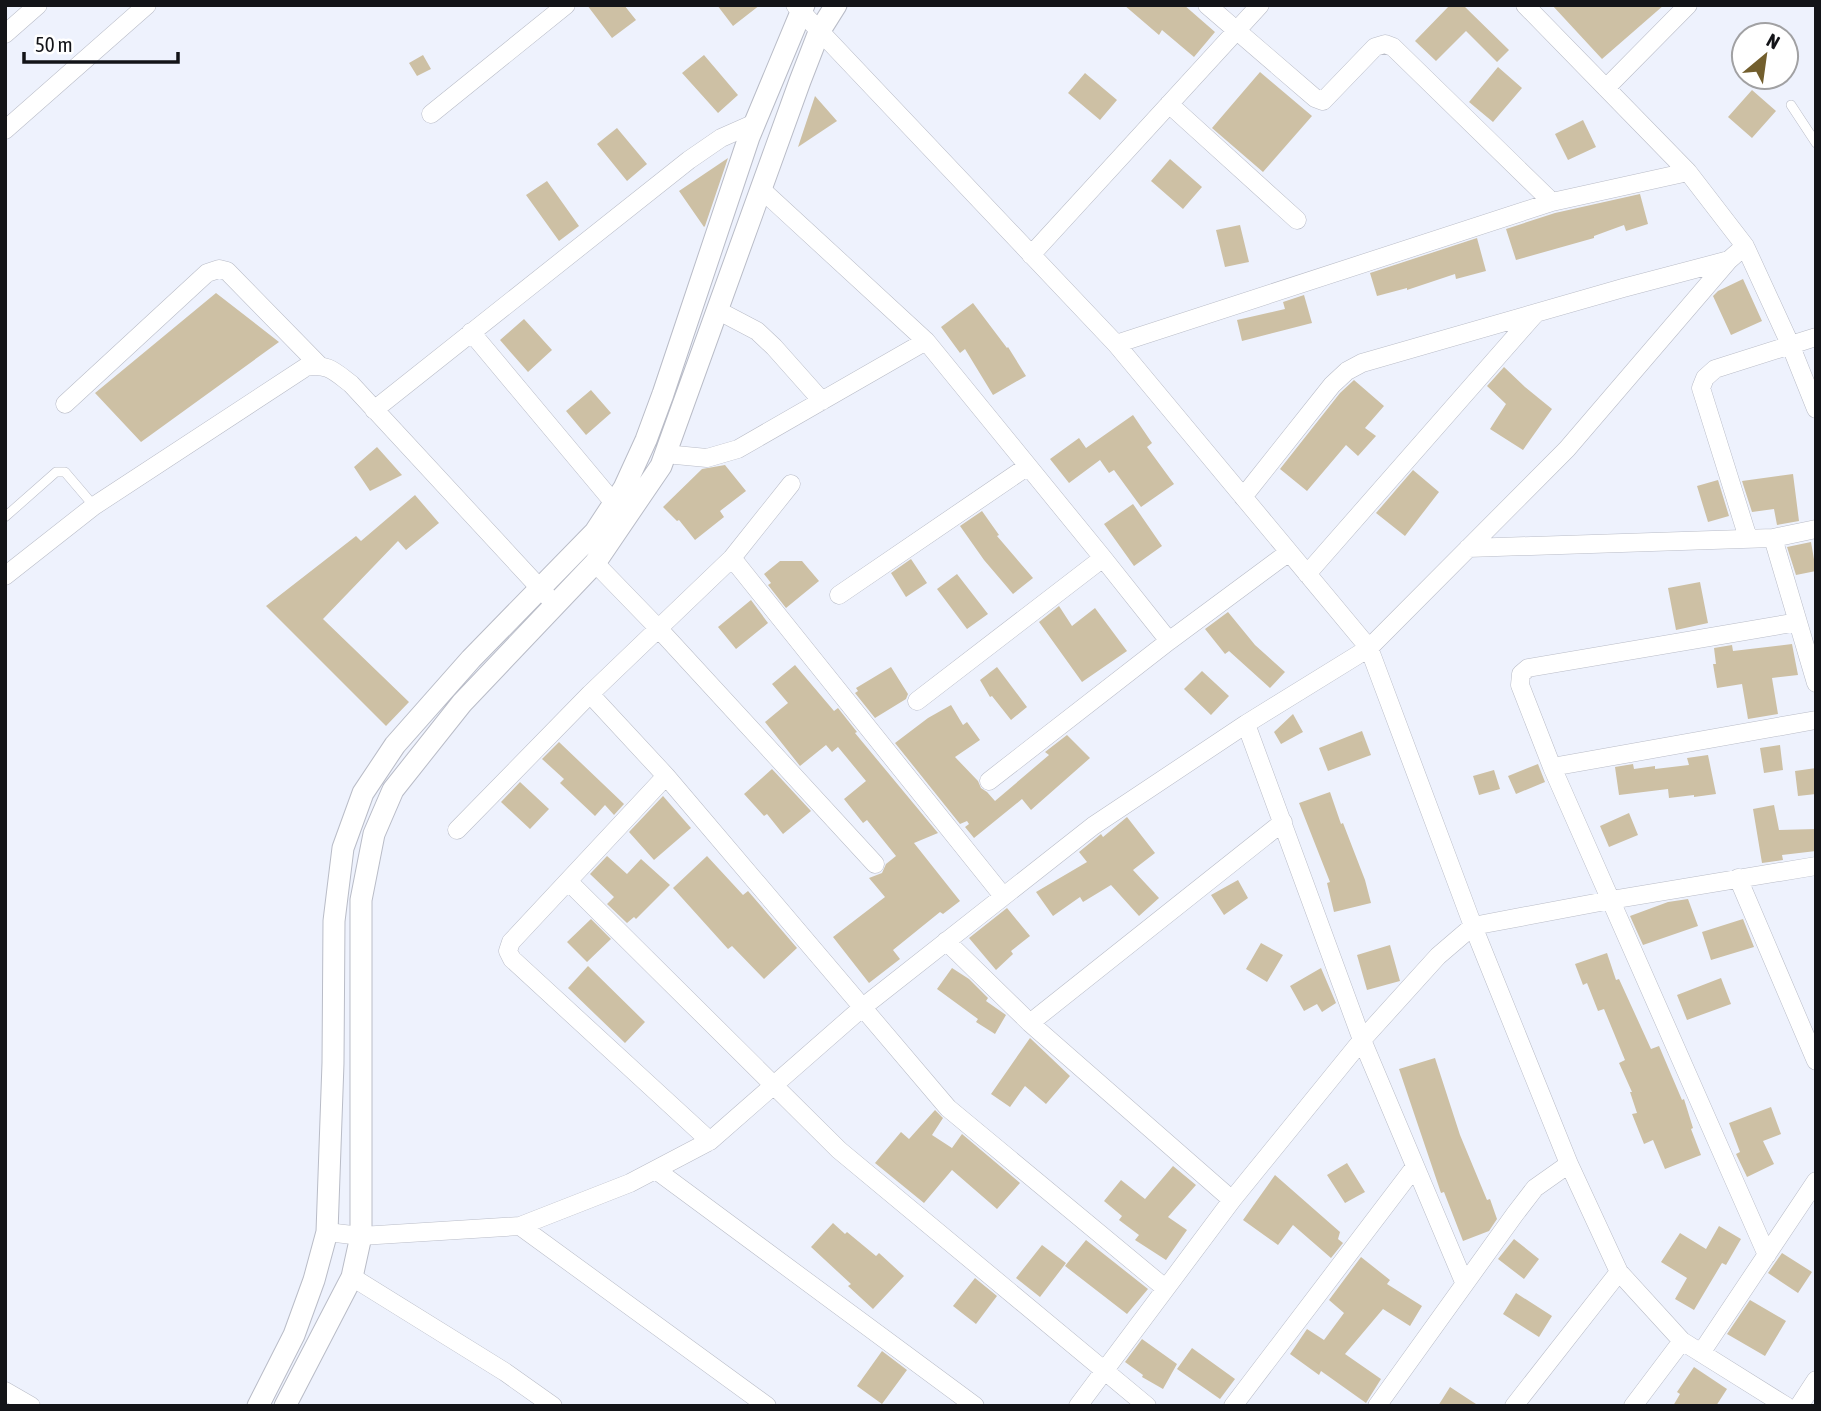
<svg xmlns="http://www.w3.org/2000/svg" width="1821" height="1411" font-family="'Asap Condensed',sans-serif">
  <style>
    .building { fill: #cdc0a4 }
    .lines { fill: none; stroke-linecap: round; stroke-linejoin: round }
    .service-casing { stroke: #b9bcc7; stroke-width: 10 }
    .minor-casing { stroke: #b9bcc7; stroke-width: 19 }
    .tertiary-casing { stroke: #b9bcc7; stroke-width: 23 }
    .service { stroke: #fff; stroke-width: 9 }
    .minor { stroke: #fff; stroke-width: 18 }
    .tertiary { stroke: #fff; stroke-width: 21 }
  </style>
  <rect width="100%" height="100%" fill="#eef2fd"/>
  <!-- building -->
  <path class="building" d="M587,5h37l12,15 -24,18z
    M717,5h43l-27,21z
    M1124,5h60l31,27 -21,25 -32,-27 -3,5z
    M1450,5h13l46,45 -12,12 -31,-31 -30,30 -21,-20z
    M1552,5h112l-62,54z
    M423,55l8,14 -14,7 -8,-13z
    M704,55l34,40 -20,18 -36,-40z
    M1498,67l24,21 -29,34 -24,-20z
    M1260,72l52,44 -49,56 -51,-44z
    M1085,73l32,27 -17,20 -32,-27z
    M1752,90l24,21 -24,27 -24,-21z
    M815,96l22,25 -39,26z
    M1583,120l13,27 -28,13 -13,-26z
    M617,128l30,36 -20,17 -30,-37z
    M728,158l-23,68 -1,1 -25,-36z
    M1170,159l32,28 -19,22 -32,-28z
    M547,181l32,45 -20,15 -33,-46z
    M1640,194l8,30 -22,7 -2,-6 -30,11v2l-78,22 -10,-31 49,-16z
    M1240,225l9,37 -24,5 -9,-37z
    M1477,238l9,33 -30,8 -1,-5 -48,16v-2l-30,8 -7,-23z
    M1743,279l19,42 -31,14 -18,-39 5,-5z
    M216,293l63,49 -138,100 -46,-49z
    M1304,295l8,28 -70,18 -5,-21 48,-11 -2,-7z
    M973,303l34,45 1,-1 18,29 -33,19 -28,-46 -5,4 -19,-26z
    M524,319l28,31 -24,22 -28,-32z
    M1504,367l21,20 27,22 -29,41 -33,-21 16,-25 -19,-18z
    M1354,380l30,26 -19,22 11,8 -18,20 -12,-11 -39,46 -27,-22 60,-76z
    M591,390l20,23 -25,22 -20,-24z
    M1133,415l19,28 -5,4 27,37 -33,23 -27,-37 -5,3 -9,-13 -31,23 -19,-24 29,-21 7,10z
    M377,447l25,28 -32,16 -16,-24z
    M725,465l21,26 -26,20 4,6 -29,23 -16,-20 -2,1 -14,-14 39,-38z
    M1413,470l26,22 -34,44 -29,-23z
    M1793,474l6,47 -22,4 -3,-16 -22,3 -10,-31z
    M1718,480l11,36 -21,6 -11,-36z
    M415,495l24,28 -33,27 -8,-9 -75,78 86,83 -23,24 -120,-120 90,-70 5,5z
    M1133,504l29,42 -28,20 -30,-42z
    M982,511l17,24 -2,1 36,42 -20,16 -29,-34 -24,-34z
    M1811,542l5,29 -20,4 -9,-28z
    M911,559l16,24 -21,14 -15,-24z
    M780,561h22l17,20 -33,27 -18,-23 3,-2 -7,-9z
    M957,574l31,40 -21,15 -30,-40z
    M1700,582l8,41 -32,7 -8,-42z
    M751,600l17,23 -32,26 -18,-22z
    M1059,606l13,20 23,-18 32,43 -45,31 -43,-60z
    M1228,612l27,33 30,27 -15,16 -41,-37 -4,3 -20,-25z
    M1792,644l6,31 -26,3 6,36 -30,5 -6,-35 -25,4 -4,-24h3l-2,-16 18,-3 1,6z
    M795,665l39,46 4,-3 19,24 -2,1 83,100 -24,10 46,58 -17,13 -3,-2 -47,38 7,9 -31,24 -36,-46 52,-40 -16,-19 13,-5 4,-9 10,-8 -29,-36 -4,3 -19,-24 22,-18 -28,-34 -6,5 -6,-7 -26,21 -35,-44 23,-19 -16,-19z
    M891,667l17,27 -2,5 -31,19 -20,-25 3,-2 -2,-3z
    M997,667l30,40 -16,13 -19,-24 -2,1 -10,-17z
    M1202,671l27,25 -18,19 -27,-26z
    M951,705l12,20 4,-3 13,18 -25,17 23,24 3,7 6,4 8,9 54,-46 -4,-3 22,-17 23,23 -59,52 -9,-11 -48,39 -9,-11 4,-3 -2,-3 -7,3 -65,-81 33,-25z
    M1293,714l10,18 -22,12 -7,-12z
    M1362,731l9,24 -43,16 -9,-23z
    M559,742l65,62 -10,11 -9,-10 -10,11 -35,-33 4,-4 -22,-20z
    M1780,745l3,25 -19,3 -4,-25z
    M1708,755l8,39 -22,3v-2l-25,3 -1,-9 -49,6 -4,-28 18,-3 1,5 21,-3v3l34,-4 -2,-7z
    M1538,764l7,18 -29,12 -8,-18z
    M1816,768v26l-18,2 -3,-25z
    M772,769l39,42 -28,23 -16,-20 -3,2 -20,-22z
    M1494,770l6,19 -21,6 -6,-19z
    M520,782l29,27 -19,20 -29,-27z
    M1330,792l11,32 2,-1 22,57 6,23 -37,9 -7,-29 3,-1 -31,-79z
    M663,796l28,32 -37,32 -25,-28z
    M1774,805l5,25 37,-1v22l-34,4 1,5 -21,3 -9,-54z
    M1629,813l9,22 -29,12 -9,-21z
    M1127,817l28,36 -22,17 26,28 -20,18 -28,-31 -28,17 -3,-5 -27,19 -17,-24 51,-30 -8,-10 22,-18 2,3z
    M607,856l20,18 14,-15 29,26 -34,34 -2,-2 -7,6 -20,-19 7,-7 -24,-23z
    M707,856l36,39 5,-4 49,57 -33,31 -32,-33 -4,3 -55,-61z
    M1238,880l10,18 -24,17 -13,-20z
    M1688,899l10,27 -55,19 -13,-29 38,-14z
    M1007,908l23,28 -19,15 2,3 -17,16 -27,-32z
    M591,919l20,20 -24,23 -20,-20z
    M1743,919l11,28 -43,13 -9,-28z
    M1261,943l22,12 -16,27 -21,-13z
    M1390,945l10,36 -33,9 -10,-35z
    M1607,953l9,27 3,-1 32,70 8,-3 23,54 2,-1 9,29 -2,1 10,26 -36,14 -12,-29 -9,4 -12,-30 5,-1 -7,-21h2l-13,-29 6,-3 -21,-51 -6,2 -11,-28 -4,2 -8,-21z
    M588,966l57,56 -20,21 -57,-55z
    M952,968l17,11 19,19 -2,3 20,14 -11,19 -19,-12 2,-3 -41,-30z
    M1321,968l15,35 -14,9 -5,-8 -13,7 -14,-25z
    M1721,978l10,26 -44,16 -10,-25z
    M1030,1038l40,38 -24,28 -21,-18 -15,21 -19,-13z
    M1435,1058l25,77 27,65 3,-1 7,20 -8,12 -26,10 -19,-49 -3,1 -42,-124z
    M1771,1107l10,27 -18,7 11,23 -27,13 -11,-23 4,-2 -11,-29z
    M935,1110l8,8 -11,17 20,13 10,-14 58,49 -23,26 -45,-39 -28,33 -49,-40 26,-31 8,7z
    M1347,1163l18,29 -20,11 -18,-28z
    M1173,1166l23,19 -28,32 19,13 -21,30 -31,-20 4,-5 -20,-15 3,-4 -18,-15 17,-21 24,19z
    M1275,1175l65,57 -2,7 5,4 -12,15 -38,-33 -15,20 -35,-25z
    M833,1223l12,11 2,-2 29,24 3,-3 25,23 -31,33 -25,-23 3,-2 -40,-37z
    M1719,1226l22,13 -15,26 -4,-2 -28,47 -19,-11 12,-21 -26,-16 19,-29 26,16z
    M1514,1239l25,20 -15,20 -26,-20z
    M1086,1240l62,49 -21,25 -62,-48z
    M1042,1245l24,18 -26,34 -24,-19z
    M1782,1253l30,19 -14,21 -30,-20z
    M1361,1257l29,23 -3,4 35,22 -12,20 -27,-17 -38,45 36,25 -15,24 -45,-32 -2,4 -29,-21 17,-25 17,11 20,-27 -15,-13z
    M975,1278l22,18 -21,28 -23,-18z
    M1516,1293l36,23 -13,21 -36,-23z
    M1750,1300l36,21 -21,35 -38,-22z
    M1142,1339l35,25 -14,25 -21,-12 1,-2 -18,-13z
    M1192,1348l43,31 -15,20 -43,-30z
    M882,1351l25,19 -25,34 -25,-18z
    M1694,1367l33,22 -11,17h-43l7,-12 -3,-2z
    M1450,1387l29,19h-41z"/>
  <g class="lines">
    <defs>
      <path id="service" d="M1791,105l25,38
        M5,517l51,-45h9l29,34"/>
      <path id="minor" d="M795,5l321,339 253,304 104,278 96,238 50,108 63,69 104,65
        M1207,5l108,93 8,3 52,-54 10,-3 8,3 159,155
        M1525,5l163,167 57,74 45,98 26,65
        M5,34l33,-29
        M1606,88l82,-83
        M1169,104l128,116
        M431,114l135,-109
        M5,130l142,-125
        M761,189l165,152 177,217 66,83
        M1031,255l229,-250
        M717,310l40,21 17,16 48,54
        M471,332l143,171
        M1116,344l436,-142 136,-30
        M65,404l142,-131 12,-4 8,2 91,93
        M374,410l315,-250 32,-22 34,-15
        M665,454l42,4 31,-9 188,-108
        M1243,497l89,-112 15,-14 15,-8 261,-75 106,-28
        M1748,538l-47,-150 4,-10 10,-9 101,-32
        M1773,538l43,145
        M1468,548l305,-10 43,-9
        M732,558l271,338
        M595,563l63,65 217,236
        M1307,574l229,-261
        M5,576l89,-70 212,-139c22,-4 29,5 45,17l198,214
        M839,595l189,-129
        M590,694l76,82 282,332 217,180
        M917,701l186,-143
        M1246,724l116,316 102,242
        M1552,767l264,-47
        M666,776l-155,166 -3,9 4,8 198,182
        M989,781l180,-140 120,-89
        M457,830l133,-136 142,-136 59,-74
        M1738,878l78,183
        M568,881l271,269 308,256
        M946,941l84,82 202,177
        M1030,1023l253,-201
        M656,1170l319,236
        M520,1226l247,180
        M327,1232l34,4 159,-10 110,-43 80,-42 153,-134 230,-181 153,-102 123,-76 198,-199 162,-189 16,-14
        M1767,1255l-215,-488 -32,-82 1,-11 7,-6 270,-46
        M352,1277l153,95 48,34
        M1701,1353l115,-172
        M5,1391l26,15
        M1078,1406l154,-206 130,-160 76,-84 35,-30 138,-26 205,-34
        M1233,1406l181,-238
        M1377,1406l138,-192 20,-26 34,-24
        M1514,1406l105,-134
        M1633,1406l49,-65
        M1799,1406l17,-26"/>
      <path id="tertiary" d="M258,1406l36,-71 20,-55 13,-48 6,-169 1,-142 9,-73 20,-55 32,-48 76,-86 124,-127 29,-44 22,-48 17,-46 86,-257 55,-132
        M285,1406l67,-129 9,-41v-336l13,-66 19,-44 69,-87 133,-140 66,-97 139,-385 19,-49 17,-27"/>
    </defs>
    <!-- service casing -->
    <use href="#service" class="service-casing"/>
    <!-- minor casing -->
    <use href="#minor" class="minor-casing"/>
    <!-- tertiary casing -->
    <use href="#tertiary" class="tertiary-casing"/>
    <!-- service -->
    <use href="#service" class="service"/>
    <!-- minor -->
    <use href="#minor" class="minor"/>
    <!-- tertiary -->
    <use href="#tertiary" class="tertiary"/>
  </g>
  <!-- border -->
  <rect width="1821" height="1411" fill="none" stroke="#131418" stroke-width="14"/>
  <!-- north arrow -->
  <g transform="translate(1765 56) rotate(29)"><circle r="33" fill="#ffffff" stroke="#a1a1a3" stroke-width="2"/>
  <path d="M0-5L12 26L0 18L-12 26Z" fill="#725e2d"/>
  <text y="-10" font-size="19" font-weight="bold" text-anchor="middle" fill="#131418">N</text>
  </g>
  <!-- scale -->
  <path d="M24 52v10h154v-10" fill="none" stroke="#131418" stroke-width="3.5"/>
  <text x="35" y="52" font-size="21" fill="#131418" stroke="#ffffff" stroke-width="5" paint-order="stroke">50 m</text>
</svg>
